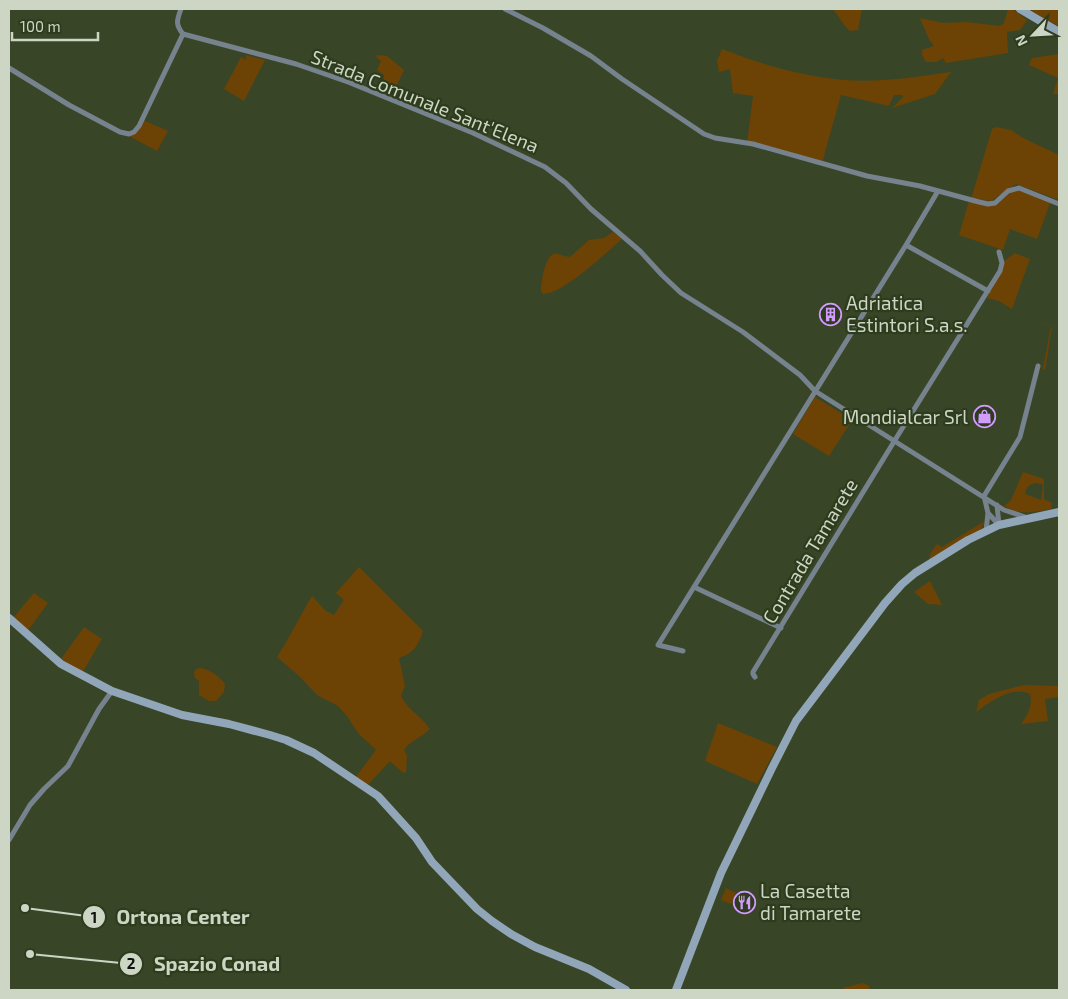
<svg xmlns="http://www.w3.org/2000/svg" width="1068" height="999" font-family="'Exo 2',sans-serif">
  <style>
    .green { fill: #6c4304; fill-rule: evenodd }
    .lines { fill: none; stroke-linecap: round; stroke-linejoin: round }
    .street { stroke: #76828e; stroke-width: 5 }
    .secondary { stroke: #92a6ba; stroke-width: 8 }
    .labels { text-anchor: middle; stroke-width: 4.5; stroke-linejoin: round; paint-order: stroke }
    .street-label { font-size: 19px; fill: #cdd6c4; stroke: #2e3c1d }
    .poi-label { font-size: 19px; fill: #cdd6c4; stroke: #2e3c1d; text-anchor: start }
    .leader { fill: none; stroke: #cdd6c4; stroke-width: 2 }
    .callout-dot { fill: #cdd6c4; stroke: #2e3c1d; stroke-width: 2 }
    .mark-label { font-size: 15px; text-anchor: middle; font-weight: bold; fill: #111 }
    .callout-label { font-size: 20px; text-anchor: middle; font-weight: bold; fill: #cdd6c4; stroke: #2e3c1d; stroke-width: 4.5; stroke-linejoin: round; paint-order: stroke }
  </style>
  <rect width="100%" height="100%" fill="#384627"/>
  <!-- green -->
  <path class="green" d="M833,9h29l-4,21 -8,1 -5,-5z
    M1008,9h5l14,11 -7,10 -13,2 1,21 -62,10 -3,-5 -6,4h-11l-4,-7v-5l12,-4 -5,-7 -9,-21 23,5 23,-1 34,4 4,-3z
    M1028,9h31v18z
    M722,49c40,16 80,27 122,31 35,3 72,-3 107,-8l-16,22 -43,14 11,-11 -1,-2h-8l-5,11 -48,-11 -19,68 -75,-20 6,-47 -20,-3 -3,-24 -11,3 -2,-11z
    M1059,54v40h-6l5,-16 -29,-13 3,-7z
    M246,55l19,5 -21,41 -20,-12 17,-32 5,3z
    M377,55l10,1 17,14 -13,27 -7,-2v-20l-7,-5 4,-9 -5,-4z
    M143,120l25,11 -11,20 -28,-15z
    M996,127l15,3 12,8 36,17v45l-43,-16 -25,17 -20,-2 21,-70z
    M1021,189l29,14 -13,36 -27,-10 -7,21 -44,-15 10,-34 22,4 17,-12z
    M613,232l9,7c-16,14 -59,55 -79,55l-2,-3c0,-9 4,-35 13,-37 5,-1 11,3 16,3l19,-17 15,-2z
    M1015,253l15,6 -18,50 -13,-8 -12,-3 17,-32v-5z
    M1028,317l24,10 -7,43 -7,-4 5,2 8,-41z
    M815,397l37,23 -23,36 -36,-22z
    M1023,472l21,7v20l8,4 -1,6c-17,3 -32,7 -47,-3l7,-6zM1037,483l6,2 -2,15 -16,-6c1,-7 4,-10 12,-11z
    M985,521l-4,9 -52,29 1,-5 7,-10 5,3z
    M359,567l64,64c-5,15 -9,22 -24,27l6,28 -4,10c6,13 21,21 29,33 -8,8 -20,12 -26,21l3,6 -1,17 -4,-1 -12,-11 -23,25 -12,-8 21,-28 -18,-17 -11,-17 -9,-10 -21,-11 -17,-18 -23,-20c13,-20 23,-41 35,-61l14,15 8,4 10,-15 -8,-7z
    M930,581l12,24 -14,-1 -14,-12z
    M34,593l14,10 -21,29 -14,-14z
    M84,627l18,12 -20,34 -21,-14z
    M201,668c10,2 19,9 24,16l-1,8 -8,9h-7l-10,-6v-14l-4,-3 -1,-6 2,-3z
    M1024,685l35,1v11l-14,2 3,22 -27,3c7,-9 12,-20 9,-30 -18,-9 -40,8 -54,18l3,-12 10,-6z
    M718,723l59,24 -20,37 -52,-23z
    M726,888l10,5 -5,11 -10,-4z
    M862,983l6,2 3,5h-27l-1,-2z"/>
  <g class="lines">
    <!-- street -->
    <path class="street" d="M181,9c-4,11 -6,15 2,25l113,30 52,18 125,51 72,34 21,16 25,26 49,42 22,24 19,18 62,39 57,43 15,16 189,119 21,7
      M505,9l38,19 48,28 31,23 82,55 11,4 38,6 114,32 53,10 59,16 9,2 7,-1 13,-12 11,-3 40,16
      M9,68l60,37 51,27 9,2 5,-2 5,-6 44,-92
      M906,245l82,46
      M997,505l2,20
      M988,513l11,12
      M986,531l2,-18 -4,-17 36,-59 18,-71
      M694,587l87,41
      M683,651l-25,-6 248,-400 32,-54
      M755,677l-2,-3v-2l142,-232 105,-169 2,-8 -3,-11
      M9,840l21,-35 14,-16 24,-23 31,-57 13,-18"/>
    <!-- secondary -->
    <path class="secondary" d="M1020,9l39,23
      M9,618l52,46 51,27 70,24 47,9 41,11 16,5 28,13 64,43 38,42 16,24 45,47 15,12 19,13 24,13 54,22 37,21
      M676,990l45,-117 51,-105 24,-47 89,-118 17,-19 13,-11 53,-33 31,-15 60,-13"/>
  </g>
  <!-- icons -->
  <defs>
    <symbol id="building-ring" viewBox="-11 -11 22 22"><circle r="9.5" fill="#2e3c1d" stroke="#d29cfd" stroke-width="1.5"/><path d="M-4-6H4V6H1V3H-1V6H-4ZM-2.5-4.3h1.7v1.8h-1.7ZM.8-4.3h1.7v1.8H.8ZM-2.5-1h1.7V.8h-1.7ZM.8-1h1.7V.8H.8Z" fill="#d29cfd"/></symbol>
    <symbol id="shop-ring" viewBox="-11 -11 22 22"><circle r="9.5" fill="#2e3c1d" stroke="#d29cfd" stroke-width="1.5"/><path d="M-5-2.5h2.3a2.7 3.5 0 0 1 5.4 0H5L5.5 6h-11ZM-1.5-2.5h3a1.5 2.3 0 0 0-3 0Z" fill="#d29cfd"/></symbol>
    <symbol id="restaurant-ring" viewBox="-11 -11 22 22"><circle r="9.5" fill="#2e3c1d" stroke="#d29cfd" stroke-width="1.5"/><path d="M-5-6h1v4h1v-4h1v4h1v-4h1v5L-1.5 .5V6h-2V.5L-5-1ZM5-6V6H3V1.5H1.5Q1.5-4 5-6Z" fill="#d29cfd"/></symbol>
  </defs>
  <g fill-rule="evenodd">
    <use href="#building-ring" x="818" y="302" width="25" height="25"/>
    <use href="#shop-ring" x="972" y="404" width="25" height="25"/>
    <use href="#restaurant-ring" x="732" y="890" width="25" height="25"/>
  </g>
  <g class="labels">
    <!-- street labels -->
    <g class="street-label">
      <text transform="translate(425 101) rotate(22)" y="7">Strada Comunale Sant'Elena</text>
      <text transform="translate(810 551) rotate(-59)" y="7">Contrada Tamarete</text>
    </g>
    <!-- poi labels -->
    <g class="poi-label">
      <text x="846" y="310">Adriatica<tspan x="846" dy="22">Estintori S.a.s.</tspan></text>
      <text x="968" y="424" text-anchor="end">Mondialcar Srl</text>
      <text x="760" y="898">La Casetta<tspan x="760" dy="22">di Tamarete</tspan></text>
    </g>
  </g>
  <!-- callouts -->
  <path class="leader" d="M25 908L94 917M30 954L131 964"/>
  <g class="callout-dot">
    <circle cx="25" cy="908" r="5"/>
    <circle cx="30" cy="954" r="5"/>
    <circle cx="94" cy="917" r="12"/>
    <circle cx="131" cy="964" r="12"/>
  </g>
  <g class="mark-label">
    <text x="94" y="923">1</text>
    <text x="131" y="969">2</text>
  </g>
  <g class="callout-label">
    <text x="183" y="924">Ortona Center</text>
    <text x="217" y="971">Spazio Conad</text>
  </g>
  <!-- border -->
  <rect width="1068" height="999" fill="none" stroke="#cdd6c4" stroke-width="20"/>
  <!-- north arrow -->
  <g transform="translate(1033 35) rotate(245)" stroke="#2e3c1d" stroke-width="4" paint-order="stroke">
  <path d="M0-4L9 19L0 12L-9 19Z" fill="#cdd6c4"/>
  <text y="-8" font-size="14" font-weight="bold" text-anchor="middle" fill="#cdd6c4">N</text>
  </g>
  <!-- scale -->
  <path d="M12 32v8h86v-8" fill="none" stroke="#cdd6c4" stroke-width="2.5"/>
  <text x="20" y="32" font-size="15" fill="#cdd6c4" stroke="#2e3c1d" stroke-width="4" paint-order="stroke">100 m</text>
</svg>
